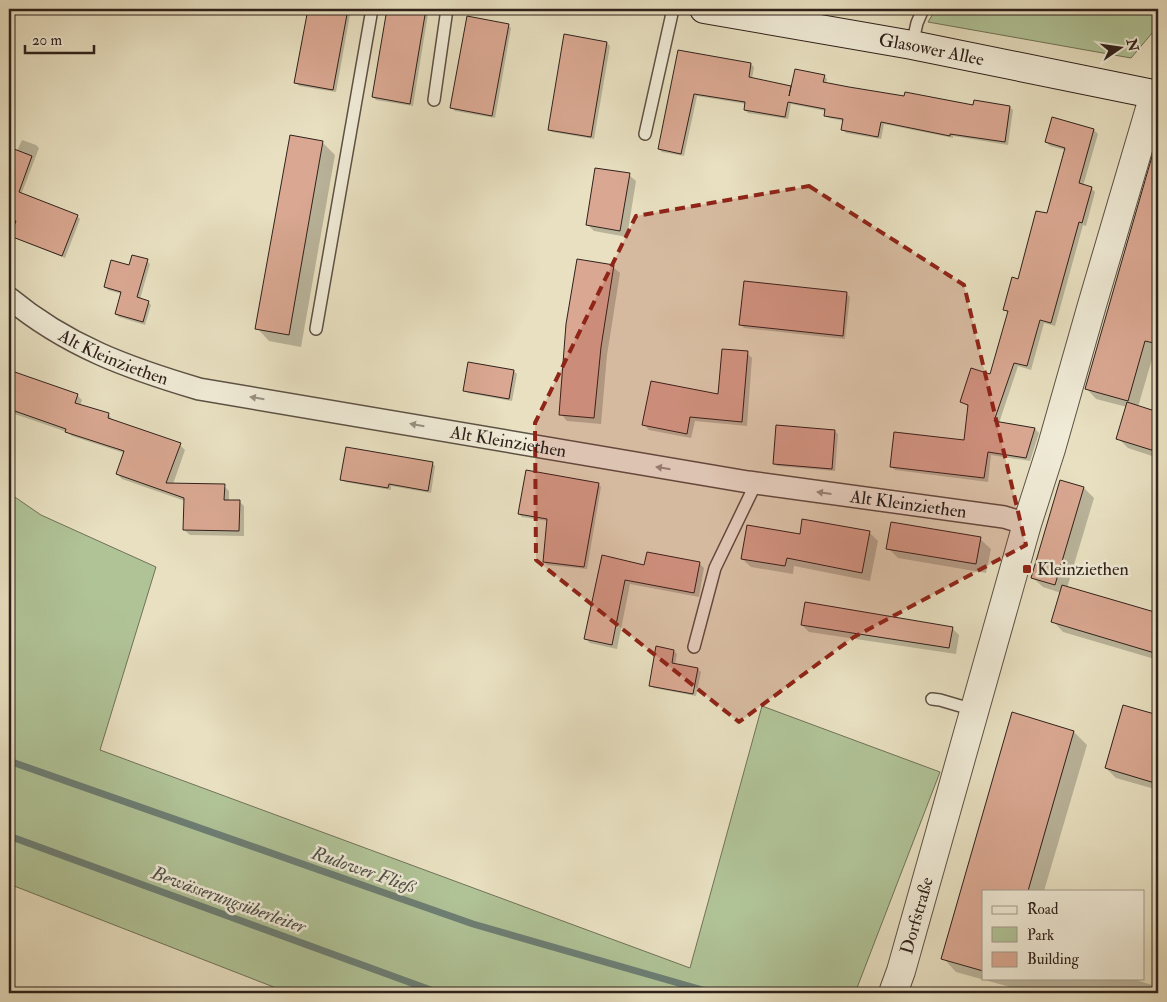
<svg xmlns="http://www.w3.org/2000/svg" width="1167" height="1002" font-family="'IM FELL Double Pica',serif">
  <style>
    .green { fill: #b0c397; stroke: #707259 }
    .shadow { fill: #0003 }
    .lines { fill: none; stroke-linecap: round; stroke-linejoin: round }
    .stream { stroke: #6d7f75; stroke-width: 7 }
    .building { fill: #daa892; stroke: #2f211b }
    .service-casing { stroke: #5d5144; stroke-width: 14 }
    .minor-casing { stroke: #5d5144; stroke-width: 24 }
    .tertiary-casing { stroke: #5d5144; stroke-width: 30 }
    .secondary-casing { stroke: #2f211b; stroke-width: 30 }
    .service { stroke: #f0ebd7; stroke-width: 11 }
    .minor { stroke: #f0ebd7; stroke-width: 21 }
    .tertiary { stroke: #f0ebd7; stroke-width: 28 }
    .secondary { stroke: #f0ebd7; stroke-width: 28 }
    .oneway { fill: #999082 }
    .marked { fill: #8f2418; fill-opacity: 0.2; stroke: #8f2418; stroke-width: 4; stroke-dasharray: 10 6; stroke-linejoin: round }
    .poi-dot { fill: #8f2418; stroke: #f0ebd7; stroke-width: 2 }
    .labels { text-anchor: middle; stroke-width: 5; stroke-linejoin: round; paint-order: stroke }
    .street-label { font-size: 18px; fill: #2f211b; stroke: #f0ebd7 }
    .poi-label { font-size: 18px; fill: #2f211b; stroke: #f0ebd7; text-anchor: start }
    .water-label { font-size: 19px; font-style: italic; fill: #4e5048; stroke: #f0ebd7 }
  </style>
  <rect width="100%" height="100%" fill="#e8e0c1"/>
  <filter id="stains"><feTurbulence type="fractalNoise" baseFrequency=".004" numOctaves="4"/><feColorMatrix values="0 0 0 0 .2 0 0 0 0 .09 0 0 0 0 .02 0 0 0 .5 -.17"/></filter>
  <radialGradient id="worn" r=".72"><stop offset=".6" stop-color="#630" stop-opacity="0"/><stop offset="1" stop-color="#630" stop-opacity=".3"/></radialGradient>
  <!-- green -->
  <path class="green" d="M936,9h222v17l-27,32 -203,-36z
    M9,493l32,22 115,52 -56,183 590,218 72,-262 178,66 -85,221h-566l-280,-109z"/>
  <!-- shadow -->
  <path class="shadow" d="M228,9h16v2z
    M309,9h42l-15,83 -37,-6 -3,-3z
    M388,9h22l15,2 3,3 -15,92 -37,-6 -3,-3z
    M508,25l3,3 -16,90 -40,-7 -3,-3z
    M607,43l3,3 -16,93 -42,-7 -3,-3z
    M679,52l72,12 3,3 -2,12 40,9 32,-12 3,3 -1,5 79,14 69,8 36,1 3,3 -5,35 -55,-9v2l-69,-14 -3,15 -35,-6 -3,-3 1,-9 -15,-3 -3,-3v-4l-35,-7 -3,15 -40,-6 -3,-3 1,-6 -49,-8 -13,60 -22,-4 -3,-3z
    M1094,130l4,4 -15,52 8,2 4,4 -9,34 -3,-1 -28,101 -11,-3 -13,47 -13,-4 -19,57 36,6 4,4 -9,28 -39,-6 -3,27 -93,-12 -4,-4 74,-25 4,-34 -8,-6 30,-25 18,-62 -5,-5 44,-94 17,-65 -15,-4 -4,-4z
    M22,140l14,5 3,3 -18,47 56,21 3,3 -15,39 -50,-20 -3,-3 5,-12 -8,-4v-71l8,3z
    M322,142l13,13 -34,192 -32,-6 -12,-13z
    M1148,174l10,3v173l-3,-1 -17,58 20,5v46l-30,-10 -10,-10 9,-31 -31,-8 -9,-10z
    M629,175l7,6 -9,56 -33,-6 -7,-7z
    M147,261l3,3 -10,35 8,3 3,3 -6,20 -26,-8 -3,-3 6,-20 -14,-4 -3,-3z
    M613,267l7,6 -13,82 -6,69 -34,-3 -6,-7z
    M847,294l3,3 -5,42 -101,-11 -3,-3z
    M747,353l5,5 -5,68 -52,-5 -4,17 -42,-8 -5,-5 75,-30z
    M469,364l45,7 3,3 -5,27 -44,-8 -3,-3z
    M10,372l67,23 5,5 -2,6 29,9 4,6 67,24 5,5 -12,34 51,2 5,5v10h10l5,5v30l-54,-1 -6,-5 1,-29 -63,-22 -5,-5 7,-21 -52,-17 -5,-4 -58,-20v-35z
    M834,431l4,3 -3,37 -58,-5 -3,-3z
    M432,463l3,3 -4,27 -40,-7v4l-46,-8 -3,-3z
    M1060,482l24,6 10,10 -27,90 91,27v45l-95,-28 -10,-11 8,-28 -18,-6 -11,-10z
    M598,484l3,3 -14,82 -40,-4 -3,-3 4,-41 -26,-4 -3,-3z
    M870,533l8,8 -8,40 -76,-15 -1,8 -42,-7 -9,-8 59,-24z
    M980,539l11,10 -5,24 -88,-15 -10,-10z
    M602,557l43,9 54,-3 5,5 -5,29 -69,-13 -13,65 -27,-6 -5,-5z
    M802,625l150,3 7,7 -3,19 -147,-22z
    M674,651l3,3 -2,10 23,5 3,3 -5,24 -42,-8 -4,-3z
    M1124,707l34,10v73l-42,-12 -10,-10z
    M1074,732l13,13 -43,146h-61v87h147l28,9v6h-127l-75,-21 -13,-14z"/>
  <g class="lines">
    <!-- stream -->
    <path class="stream" d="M9,761l464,163 240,69
      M9,836l430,157"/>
  </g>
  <!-- building -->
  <path class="building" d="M308,9h40l-15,81 -39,-7z
    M387,9h39l-16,95 -38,-7z
    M467,16l42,8 -17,92 -42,-8z
    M564,34l43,8 -16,95 -43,-7z
    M678,50l73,13 -2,14 42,9 -2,10 6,-27 30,6 -2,7 26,5 55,9 1,-4 68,13 1,-5 36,6 -5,36 -55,-8v2l-69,-14 -3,15 -37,-7 2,-11 -19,-3 1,-7 -37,-7 -3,15 -41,-7 1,-8 -51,-8 -13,60 -23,-5z
    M1052,117l42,12 -15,54 13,4 -10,36 -3,-1 -28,101 -11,-3 -13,46 -13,-3 -20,58 41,7 -9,30 -38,-6 -4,26 -94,-11 4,-35 70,8 4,-35 -8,-3 11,-34 19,6 18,-63 -5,-1 9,-33 6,2 18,-68 11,2 18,-65 -20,-6z
    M290,135l33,6 -34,194 -34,-6z
    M9,147l23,9 -13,36 59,23 -16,41 -52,-20 6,-15 -7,-3z
    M1153,153h5v191l-13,-3 -17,60 -43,-12z
    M595,168l35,5 -10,58 -34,-6z
    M132,255l16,4 -11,38 12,4 -6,21 -28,-8 6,-22 -17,-5 7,-27 18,5z
    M577,259l37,6 -13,82 -7,71 -35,-3 7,-91z
    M744,281l103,11 -4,44 -104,-11z
    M722,349l26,2 -6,71 -52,-5 -3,17 -45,-9 9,-44 67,13z
    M468,362l46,8 -5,29 -46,-8z
    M9,370l69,24 -3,9 34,10 -1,5 73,25 -15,40 59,1 -1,16h16l-1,31 -56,-1 1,-32 -68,-24 8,-23 -59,-19 1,-3 -57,-20z
    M1127,402l31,10v40l-42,-13z
    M776,425l59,5 -3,39 -59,-5z
    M346,447l87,15 -5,29 -39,-7 -1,4 -48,-8z
    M526,470l73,13 -15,84 -41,-5 4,-43 -29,-5z
    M1060,480l24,7 -29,98 -24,-7z
    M802,519l68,12 -8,42 -75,-15 -2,8 -44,-7 6,-34 53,9z
    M891,522l90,15 -5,27 -90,-15z
    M647,552l53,10 -6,31 -69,-13 -13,65 -28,-6 18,-84 42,10z
    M1062,585l96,28v41l-107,-32z
    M805,602l148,25 -4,21 -148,-23z
    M656,646l18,4 -2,13 26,5 -5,26 -44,-8z
    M1123,705l35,10v69l-53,-16z
    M1012,712l62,19 -46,160h-45v80l-42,-12z"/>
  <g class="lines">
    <defs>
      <path id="service" d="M912,45l5,-22 6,-14
        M434,100l13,-91
        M645,134l28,-125
        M316,329l56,-320
        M694,647l21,-79 41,-85
        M932,699l8,1 34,10"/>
      <g id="minor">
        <path id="s1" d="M9,298c58,48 119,70 190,91l549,93 256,35 23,7"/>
      </g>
      <g id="tertiary">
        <path id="s2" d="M893,993l8,-22 126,-447 24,-75 41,-144 62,-210"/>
      </g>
      <g id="secondary">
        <path id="s3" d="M704,9l208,36 246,50"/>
      </g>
    </defs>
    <!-- service casing -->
    <use href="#service" class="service-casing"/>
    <!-- minor casing -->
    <use href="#minor" class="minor-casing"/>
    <!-- tertiary casing -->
    <use href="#tertiary" class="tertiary-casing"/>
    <!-- secondary casing -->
    <use href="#secondary" class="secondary-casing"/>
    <!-- service -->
    <use href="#service" class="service"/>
    <!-- minor -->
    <use href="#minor" class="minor"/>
    <!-- tertiary -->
    <use href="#tertiary" class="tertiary"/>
    <!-- secondary -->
    <use href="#secondary" class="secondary"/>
  </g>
  <!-- one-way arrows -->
  <defs><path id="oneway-solid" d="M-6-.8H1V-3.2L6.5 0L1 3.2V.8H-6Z" transform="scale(1.25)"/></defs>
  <g class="oneway">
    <use href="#oneway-solid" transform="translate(257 398) rotate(-171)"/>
    <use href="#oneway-solid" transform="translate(417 425) rotate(-170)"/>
    <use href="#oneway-solid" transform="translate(663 468) rotate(-171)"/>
    <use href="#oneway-solid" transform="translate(824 493) rotate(-172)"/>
  </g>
  <!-- marked area -->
  <path class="marked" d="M809,186l155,99 62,260 -172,92 -115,85 -203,-162 -1,-137 101,-207z"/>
  <!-- markers -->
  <rect class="poi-dot" x="1022" y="564" width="10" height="10" rx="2.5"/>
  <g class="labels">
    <!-- street labels -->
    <g class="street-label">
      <text dy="6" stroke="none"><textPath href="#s3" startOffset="231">Glasower Allee</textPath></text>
      <text dy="6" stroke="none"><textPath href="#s1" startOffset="121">Alt Kleinziethen</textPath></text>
      <text dy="6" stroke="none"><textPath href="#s1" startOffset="526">Alt Kleinziethen</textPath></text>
      <text dy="6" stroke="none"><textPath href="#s1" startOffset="931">Alt Kleinziethen</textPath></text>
      <text dy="6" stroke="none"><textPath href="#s2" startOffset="81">Dorfstraße</textPath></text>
    </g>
    <!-- poi labels -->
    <g class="poi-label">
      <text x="1037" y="575">Kleinziethen</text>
    </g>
    <!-- water labels -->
    <g class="water-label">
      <text transform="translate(364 869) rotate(19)" y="7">Rudower Fließ</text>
      <text transform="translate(229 899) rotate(20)" y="7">Bewässerungsüberleiter</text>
    </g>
  </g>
  <!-- margin -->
  <rect width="1167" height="1002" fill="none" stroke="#e8e0c1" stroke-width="30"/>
  <rect x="10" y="10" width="1147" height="982" fill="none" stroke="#2f211b" stroke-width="2.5"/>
  <rect x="15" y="15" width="1137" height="972" fill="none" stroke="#2f211b"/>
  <!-- legend -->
  <rect x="982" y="890" width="162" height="90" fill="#f0ebd7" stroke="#a39a8c"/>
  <rect x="992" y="906" width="25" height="8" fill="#f0ebd7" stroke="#a39a8c"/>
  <text x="1027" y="914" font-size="15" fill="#2f211b">Road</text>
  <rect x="992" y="927" width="25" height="15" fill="#b0c397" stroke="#a39a8c"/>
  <text x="1027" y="940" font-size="15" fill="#2f211b">Park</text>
  <rect x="992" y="952" width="25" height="15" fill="#daa892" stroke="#a39a8c"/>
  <text x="1027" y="964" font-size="15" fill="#2f211b">Building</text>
  <!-- north arrow -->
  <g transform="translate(1120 48) rotate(77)" stroke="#f0ebd7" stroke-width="4" paint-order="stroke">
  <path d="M0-4L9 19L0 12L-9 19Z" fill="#2f211b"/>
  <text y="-8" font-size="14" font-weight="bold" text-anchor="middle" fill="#2f211b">N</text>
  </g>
  <!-- scale -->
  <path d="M25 45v8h69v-8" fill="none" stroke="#2f211b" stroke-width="2.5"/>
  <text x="32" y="45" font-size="15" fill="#2f211b" stroke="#f0ebd7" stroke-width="4" paint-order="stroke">20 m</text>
  <rect width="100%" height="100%" filter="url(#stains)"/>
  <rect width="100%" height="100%" fill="url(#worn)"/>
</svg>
